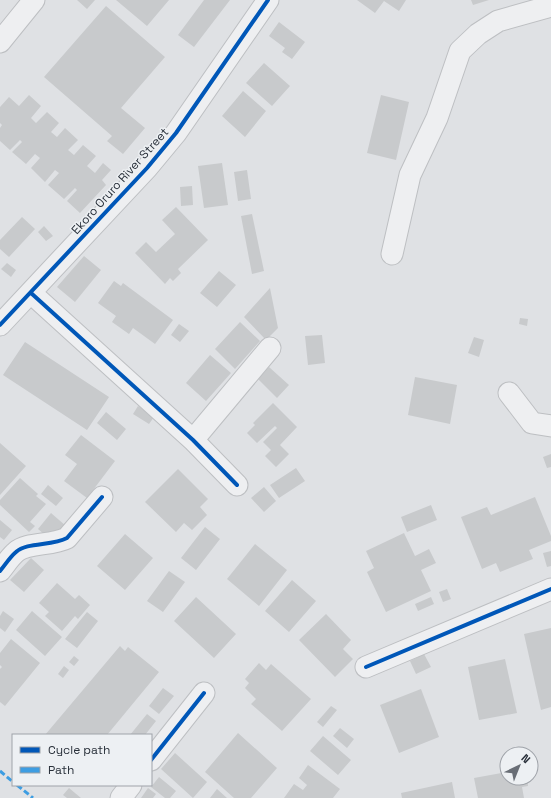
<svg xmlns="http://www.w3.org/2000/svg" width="551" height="798" font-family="'Space Grotesk',sans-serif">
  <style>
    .building { fill: #c8cacc }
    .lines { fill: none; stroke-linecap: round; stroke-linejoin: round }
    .minor-casing { stroke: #bdbfc2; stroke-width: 23 }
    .minor { stroke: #eeeff1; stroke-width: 21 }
    .quiet { stroke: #3d9de2; stroke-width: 3; stroke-dasharray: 6 3; stroke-linecap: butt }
    .cycleway-casing { stroke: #edf0f3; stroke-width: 6 }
    .cycleway { stroke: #0057b8; stroke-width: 4 }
    .labels { text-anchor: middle; stroke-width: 3; stroke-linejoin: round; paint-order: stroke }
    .street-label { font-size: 12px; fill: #29303a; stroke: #edf0f3 }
  </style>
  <rect width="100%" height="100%" fill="#dfe1e4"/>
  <!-- building -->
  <path class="building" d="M77,0h18l-8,9z
    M116,0h53l-22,26z
    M204,0h26l-36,47 -16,-12z
    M357,0h49l-7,11 -15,-10 -9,12z
    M471,0h18l-16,5z
    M106,6l59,51 -44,51 24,20 -22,26 -16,-13 5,-5 -68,-59z
    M279,22l26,20 -13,17 -10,-7 3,-4 -16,-12z
    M264,63l26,23 -18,20 -26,-23z
    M243,91l23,20 -21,26 -23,-21z
    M29,95l12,11 -10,12 5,5 11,-11 12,11 -8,9 6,5 8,-9 13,12 -10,10 6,5 9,-10 13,11 -9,10 8,7 8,-10 8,7 -9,10 4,5 -26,28 -13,-12 10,-11 -2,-2 -11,11 -16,-14 11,-12 -4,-3 -10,12 -14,-14 9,-10 -5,-4 -9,10 -14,-12 10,-10 -2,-2 -10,10 -10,-9v-13l2,-3 -2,-2v-16l9,-10 10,9z
    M381,95l28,7 -13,58 -29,-7z
    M222,163l6,42 -24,3 -6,-42z
    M247,170l4,29 -13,2 -4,-29z
    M192,186l1,19 -12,1 -1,-19z
    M176,207l32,33 -30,29 3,4 -8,8 -3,-3 -5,6 -30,-31 11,-11 10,10 19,-18 -13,-14z
    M252,214l12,57 -12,3 -11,-58z
    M22,217l13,12 -26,28 -9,-8v-9z
    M44,226l9,10 -7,5 -8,-9z
    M84,256l17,14 -26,32 -18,-15z
    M7,263l9,7 -5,7 -10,-8z
    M219,271l17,14 -19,22 -17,-14z
    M114,281l7,5 2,-3 50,37 -18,24 -22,-16 -4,6 -17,-12 4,-6 -18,-13z
    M270,288l8,40 -12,12 -22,-23z
    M520,318l8,1 -1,7 -8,-2z
    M240,322l20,19 -25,28 -20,-20z
    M179,324l10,7 -9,11 -9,-7z
    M322,335l3,28 -17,2 -3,-29z
    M474,337l10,3 -5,17 -11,-4z
    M25,342l84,55 -22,33 -84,-55z
    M210,355l21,18 -25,28 -20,-18z
    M269,367l20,18 -12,13 -19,-19z
    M415,377l42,8 -7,39 -42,-9z
    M273,403l24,24 -17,18 9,9 -13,13 -11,-11 6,-6 -8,-8 14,-14 -2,-2 -18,17 -10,-10 8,-8 -2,-2z
    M138,406l16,11 -5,7 -16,-10z
    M106,412l20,17 -9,11 -20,-17z
    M81,435l34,26 -28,37 -23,-17 13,-17 -12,-9z
    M0,443l26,23 -26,29z
    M551,454v13l-4,1 -4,-11z
    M296,468l9,13 -26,17 -9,-13z
    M178,469l30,30 -8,8 7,8 -15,15 -8,-7 -8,9 -31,-30z
    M20,478l18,16 -2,2 10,8 -16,18 5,4 -6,6 -29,-27v-5z
    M48,485l15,13 -7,8 -15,-12z
    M264,487l12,14 -12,11 -13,-14z
    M535,497l16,39v5l-22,9 4,9 -33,13 -4,-9 -14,6 -21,-52 26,-10 4,8z
    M431,505l6,15 -30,12 -6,-15z
    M51,513l15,13 -13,16 -15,-13z
    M0,520l12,10 -8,10 -4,-3z
    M205,527l15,12 -24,31 -15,-12z
    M404,533l11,23 14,-7 7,14 -15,7 10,21 -45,21 -19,-40 7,-4 -8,-17z
    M125,534l28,24 -28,32 -28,-24z
    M255,544l32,26 -28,36 -32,-27z
    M551,551v15l-4,1 -4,-14z
    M31,558l13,12 -20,22 -14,-12z
    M169,571l16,11 -22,30 -16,-11z
    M292,580l24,21 -27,31 -24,-21z
    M57,583l18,16 4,-4 11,10 -12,14 -3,-3 -13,15 -17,-15 4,-4 -10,-9z
    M447,589l4,10 -8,3 -4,-10z
    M196,597l40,37 -22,24 -40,-37z
    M431,597l3,7 -16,7 -3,-7z
    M3,611l11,8 -9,13 -5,-4v-12z
    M32,611l30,26 -17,19 -29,-26z
    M87,612l11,9 -21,27 -12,-9z
    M326,614l25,26 -8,9 10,10 -18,18 -36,-37z
    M551,628v79l-10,3 -17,-76z
    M11,639l29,24 -35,43 -5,-4v-33l2,-2 -2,-2v-12z
    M120,646l5,5 3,-4 31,25 -52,63h-62z
    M424,654l7,13 -15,7 -6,-13z
    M74,656l5,4 -5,6 -5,-4z
    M505,659l12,54 -38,7 -11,-53z
    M259,663l7,7 5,-6 40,35 -29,32 -31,-27 5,-5 -11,-11 4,-5 -4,-4z
    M64,666l5,4 -6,8 -5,-4z
    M163,688l11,8 -15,18 -10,-8z
    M421,689l18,48 -40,16 -19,-48z
    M331,706l6,4 -14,17 -6,-5z
    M147,714l9,7 -11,14h-15z
    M340,728l14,11 -7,9 -14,-12z
    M238,733l39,35 -26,30h-17l-29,-26z
    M323,736l28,24 -13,15 -28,-24z
    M175,753l32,29 -14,16 -32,-29z
    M308,765l32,24 -7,9h-49l10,-14 9,6 4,-5 -8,-7z
    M507,772v6h20l1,8 -6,1 2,11h-46l-4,-20z
    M159,777l17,14 -6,7h-5l-14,-11z
    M452,782l3,16h-53l-1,-5z
    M69,788l12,10h-14l-4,-3z
    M148,788l8,6 -3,4h-12z
    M217,789l10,9h-17z"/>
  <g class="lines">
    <defs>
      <path id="minor" d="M0,42l34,-42
        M392,254l18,-79 27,-57 23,-67 18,-17 20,-13 53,-15
        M31,293l162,147 44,45
        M0,325l147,-157 29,-35 92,-133
        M509,393l23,30 19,3
        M193,440l77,-92
        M0,571c5,-6 10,-14 16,-19 11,-10 36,-6 51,-14l35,-41
        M366,667l185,-78
        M151,760l53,-67
        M121,798l10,-13"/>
    </defs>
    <!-- minor casing -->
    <use href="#minor" class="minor-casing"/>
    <!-- minor -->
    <use href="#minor" class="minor"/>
    <!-- quiet -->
    <path class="quiet" d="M0,771l13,11
      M17,785l16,13"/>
    <defs>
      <path id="cycleway" d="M31,293l162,147 44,45
        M0,325l147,-157 29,-35 92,-133
        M0,571c5,-6 10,-14 16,-19 11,-10 36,-6 51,-14l35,-41
        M366,667l185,-78
        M151,760l53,-67"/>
    </defs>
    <!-- cycleway casing -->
    <use href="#cycleway" class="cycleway-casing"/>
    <!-- cycleway -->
    <use href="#cycleway" class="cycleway"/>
  </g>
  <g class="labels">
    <!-- street labels -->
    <g class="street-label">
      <text transform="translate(120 181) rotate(-48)" y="4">Ekoro Oruro River Street</text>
    </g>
  </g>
  <!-- legend -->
  <rect x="12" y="734" width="140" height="52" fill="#edf0f3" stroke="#9fa3a9"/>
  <rect x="20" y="747" width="20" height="6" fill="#0057b8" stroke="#9fa3a9"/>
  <text x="48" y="754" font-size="12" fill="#29303a">Cycle path</text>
  <rect x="20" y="767" width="20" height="6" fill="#3d9de2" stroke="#9fa3a9"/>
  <text x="48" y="774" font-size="12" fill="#29303a">Path</text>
  <!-- north arrow -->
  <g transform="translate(519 766) rotate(43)"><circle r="19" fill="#edf0f3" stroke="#9fa3a9"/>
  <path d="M0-3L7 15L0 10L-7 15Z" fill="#696e76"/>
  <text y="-6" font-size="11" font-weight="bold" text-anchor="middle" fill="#29303a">N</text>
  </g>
</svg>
